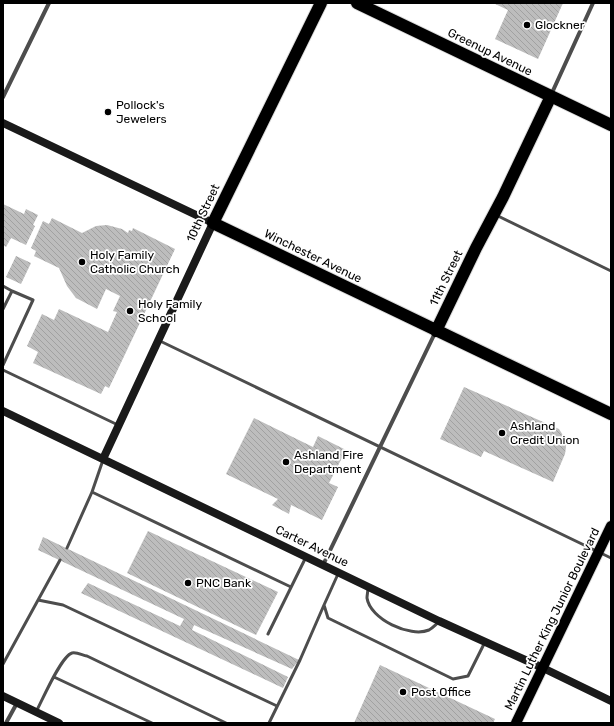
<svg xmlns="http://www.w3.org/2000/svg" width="614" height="726" font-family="Rubik,sans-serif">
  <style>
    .building { fill: url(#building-back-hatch) }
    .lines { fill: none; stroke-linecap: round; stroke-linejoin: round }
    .primary-casing { stroke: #dbdbdb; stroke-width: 12 }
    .highway-casing { stroke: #dbdbdb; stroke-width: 14 }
    .lane { stroke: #4d4d4d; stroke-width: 3 }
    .street { stroke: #4d4d4d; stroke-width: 4 }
    .secondary { stroke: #1a1a1a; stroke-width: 8 }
    .primary { stroke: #000; stroke-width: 10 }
    .highway { stroke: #000; stroke-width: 12 }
    .poi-dot { fill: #000; stroke: #fff; stroke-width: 1.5 }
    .labels { text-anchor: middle; stroke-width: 3.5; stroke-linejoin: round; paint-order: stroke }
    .poi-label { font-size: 12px; fill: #000; stroke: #fff; text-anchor: start }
    .street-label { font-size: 12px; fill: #000; stroke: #fff }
  </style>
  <defs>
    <pattern id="building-back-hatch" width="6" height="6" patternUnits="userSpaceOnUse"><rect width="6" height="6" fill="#bdbdbd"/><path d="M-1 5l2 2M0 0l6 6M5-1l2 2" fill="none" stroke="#a1a1a1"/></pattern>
  </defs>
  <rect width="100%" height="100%" fill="#fff"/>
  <!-- building -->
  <path class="building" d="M493,3h70l-25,56 -43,-20 13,-29z
    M3,204l21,10 2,-5 12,6 -5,10 2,1 -9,19 -15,-7 -5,9 -3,-2z
    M52,218l30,15 14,-7 11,-1 15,4 6,4 1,-3 3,1 1,-3 42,21 -66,139 -4,-2 -4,8 -68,-31 5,-11 -11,-6 15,-32 12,6 5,-11 49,23 9,-20 -4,-1 7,-15 -14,-7 -9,20 -21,-11 -9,-12 -8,-18 -25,-12 2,-5 -5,-3 12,-27 6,3z
    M16,256l15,7 -10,21 -15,-7z
    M464,387l95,42 5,8 2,10 -1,7 -12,28 -69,-31 -3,6 -41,-18z
    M254,418l59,29 5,-11 28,14 -17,33 9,4 -16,33 -31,-15 -2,9 -17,-9 6,-6 -52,-25z
    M148,531l130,61 -22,43 -129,-62z
    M43,537l256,123 -7,9 -98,-44 -2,5 96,47 -5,11 -202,-95 7,-10 92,43 4,-7 -146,-69z
    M380,665l115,54 -2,4h-139z"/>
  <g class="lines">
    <defs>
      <path id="primary" d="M516,723l95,-197"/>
      <path id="highway" d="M321,3l-108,220 398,191
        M357,3l254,122
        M436,331l40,-83 27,-51 48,-101"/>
    </defs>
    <!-- primary casing -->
    <use href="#primary" class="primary-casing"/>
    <!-- highway casing -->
    <use href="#highway" class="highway-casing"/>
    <!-- lane -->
    <path class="lane" d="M496,215l115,56
      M3,286l9,5 21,9 -30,65
      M3,309l9,-18
      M160,341l451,217
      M3,370l115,55
      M92,492l199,95
      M67,548l25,-56 11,-32
      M338,574l-14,31 4,13 125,61 15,-3 17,-34
      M368,588c0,3 -1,7 -1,10 3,21 43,40 62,32 4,-2 7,-6 10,-8
      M38,600l25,5 214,101
      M268,634l38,-77
      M3,664l57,-104
      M54,677l98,46
      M36,712c6,-11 25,-56 36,-59 5,-1 10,2 15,3l139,67
      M269,723l31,-63 24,-55"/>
    <!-- street -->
    <path class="street" d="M551,95l42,-92
      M3,97l46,-94
      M323,565l112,-232
      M6,723l11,-20"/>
    <!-- secondary -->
    <path class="secondary" d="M3,123l210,100 -110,236
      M3,411l436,210 104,47 68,33
      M3,696l56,27"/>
    <!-- primary -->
    <use href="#primary" class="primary"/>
    <!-- highway -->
    <use href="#highway" class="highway"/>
  </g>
  <!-- markers -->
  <g class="poi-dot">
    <circle cx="527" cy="25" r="4"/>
    <circle cx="108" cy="112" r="4"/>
    <circle cx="82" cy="262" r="4"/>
    <circle cx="130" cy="311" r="4"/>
    <circle cx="502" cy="433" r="4"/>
    <circle cx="286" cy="462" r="4"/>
    <circle cx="188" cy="583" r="4"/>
    <circle cx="403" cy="692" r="4"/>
  </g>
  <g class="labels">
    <!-- poi labels -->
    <g class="poi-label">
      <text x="535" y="29">Glockner</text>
      <text x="116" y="109">Pollock's<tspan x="116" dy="14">Jewelers</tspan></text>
      <text x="90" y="259">Holy Family<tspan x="90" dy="14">Catholic Church</tspan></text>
      <text x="138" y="308">Holy Family<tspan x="138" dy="14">School</tspan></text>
      <text x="510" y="430">Ashland<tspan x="510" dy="14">Credit Union</tspan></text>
      <text x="294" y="459">Ashland Fire<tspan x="294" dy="14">Department</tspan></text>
      <text x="196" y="587">PNC Bank</text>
      <text x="411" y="696">Post Office</text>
    </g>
    <!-- street labels -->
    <g class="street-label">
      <text transform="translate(490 52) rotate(26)" y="4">Greenup Avenue</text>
      <text transform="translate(203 213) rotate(-65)" y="4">10th Street</text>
      <text transform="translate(313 256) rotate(26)" y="4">Winchester Avenue</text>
      <text transform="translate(446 278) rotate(-64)" y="4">11th Street</text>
      <text transform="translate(312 546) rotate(26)" y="4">Carter Avenue</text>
      <text transform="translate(552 619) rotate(-64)" y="4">Martin Luther King Junior Boulevard</text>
    </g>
  </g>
  <!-- border -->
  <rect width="614" height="726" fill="none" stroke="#000000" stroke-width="8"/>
</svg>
